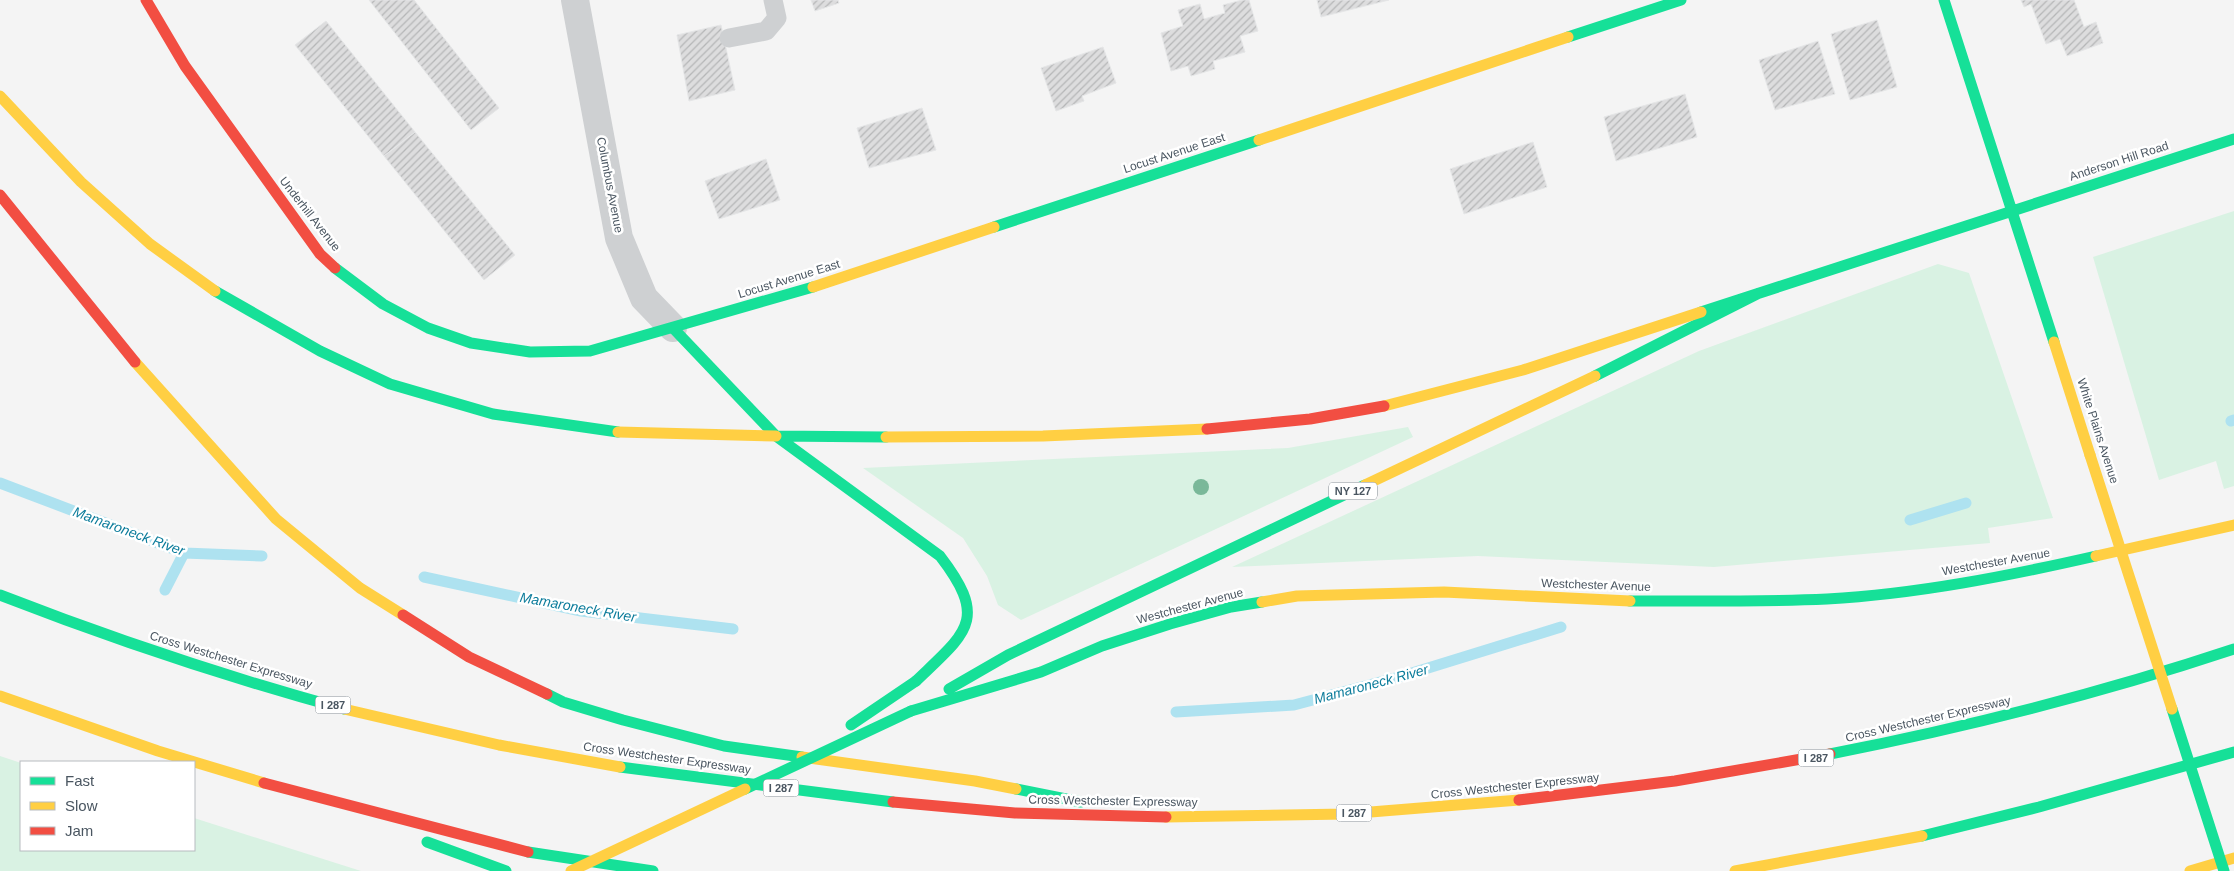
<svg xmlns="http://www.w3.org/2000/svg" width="2234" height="871" font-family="Helvetica,sans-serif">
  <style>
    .green { fill: #d9f2e3 }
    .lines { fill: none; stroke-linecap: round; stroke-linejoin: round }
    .stream { stroke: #aee2f0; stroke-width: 11 }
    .building { fill: url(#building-hatch); stroke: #e5e6e7 }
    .lane { stroke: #ced0d2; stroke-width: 19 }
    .street { stroke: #ced0d2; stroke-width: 28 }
    .fast { stroke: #16e098; stroke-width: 11 }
    .slow { stroke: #ffcf43; stroke-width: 11 }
    .jam { stroke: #f24e42; stroke-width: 11 }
    .fast-bridge { stroke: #16e098; stroke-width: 11 }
    .slow-bridge { stroke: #ffcf43; stroke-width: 11 }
    .tree { fill: #7ab899 }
    .labels { text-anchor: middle; stroke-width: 5; stroke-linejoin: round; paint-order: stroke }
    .shield { fill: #fff; stroke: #808990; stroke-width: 1 }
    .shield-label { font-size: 11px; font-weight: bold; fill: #4a5661 }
    .street-label { font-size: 12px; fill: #4a5661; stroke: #fff }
    .water-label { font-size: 14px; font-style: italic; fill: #0c7c9b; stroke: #fff }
  </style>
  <defs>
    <pattern id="building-hatch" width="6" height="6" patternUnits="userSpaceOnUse" patternTransform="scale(1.25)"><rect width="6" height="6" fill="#ddddde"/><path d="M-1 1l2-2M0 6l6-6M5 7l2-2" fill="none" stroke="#b5b6b7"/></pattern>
  </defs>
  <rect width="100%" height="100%" fill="#f4f4f4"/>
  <!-- green -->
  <path class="green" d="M2234,211v275l-10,3 -8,-28 -57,19 -66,-223z
    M1938,264l31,9 84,245 -65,10 2,15 -276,24 -236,-11 -246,11 467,-216z
    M1408,427l5,10 -392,183 -23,-15 -11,-29 -24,-38 -100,-70 425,-20z
    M0,756l21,7v87h173v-32l167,53h-361z"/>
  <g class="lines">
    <!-- stream -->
    <path class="stream" d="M2231,421l3,-1
      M0,483l184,70 78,3
      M1910,520l56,-17
      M424,577l157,34 152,18
      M165,590l19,-37
      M1176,712l118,-7 105,-28 162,-50"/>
  </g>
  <!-- building -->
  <path class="building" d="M369,0h45l85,108 -28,22z
    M811,0h27l1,3 -24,8z
    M1242,0h7l9,31 -18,5 5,16 -32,9 2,8 -24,7 -3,-10 -17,5 -10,-38 22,-7 -5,-16 22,-6 4,15 21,-6 -2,-8z
    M1317,0h72l-68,17z
    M2021,0h53l10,27 12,-5 7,21 -36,13 -7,-17 -14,5 -15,-40 -7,3z
    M1877,20l20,67 -47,13 -19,-66z
    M326,21l89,111 -31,24 -89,-111z
    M721,25l14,65 -46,11 -12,-66z
    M1818,41l17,53 -60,16 -16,-50z
    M1103,47l13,36 -34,13 2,5 -28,10 -15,-43z
    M1685,94l12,43 -81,24 -12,-44z
    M922,108l14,42 -67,18 -12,-40z
    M415,132l100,123 -31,25 -100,-124z
    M1533,142l14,45 -83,27 -14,-45z
    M766,159l14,41 -61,19 -14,-38z"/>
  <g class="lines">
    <!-- lane -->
    <path class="lane" d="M729,38l37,-7 11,-13 -4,-18"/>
    <!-- street -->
    <path class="street" d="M575,0l44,238 25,60 29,30"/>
    <!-- fast -->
    <path class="fast" d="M1944,0l110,342
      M1568,37l113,-37
      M994,227l265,-87
      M335,268l48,36 45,24 43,15 59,9 60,-1 223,-64
      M215,291l105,60 70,33 103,30 125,18
      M1701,312l533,-173
      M673,328l103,108 110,1
      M1595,376l164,-83
      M776,436l164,120c49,64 27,76 -24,125
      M0,595c113,44 227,82 344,114
      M1630,601c66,0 132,1 197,-2 90,-5 181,-23 269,-43
      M949,689l59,-34 357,-170
      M547,694l16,8 60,18 101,26 78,11
      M911,711l130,-39 61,-26 68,-22 61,-17 31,-5
      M1830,754c137,-27 272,-61 404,-105
      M620,767l273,35
      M1016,789l65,13
      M1922,836l117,-29 195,-55
      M427,842l79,29
      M528,852l125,19"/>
    <!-- slow -->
    <path class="slow" d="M0,96l81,86 69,62 65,47
      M1259,140l309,-103
      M813,287l181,-60
      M2054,342l36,113
      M135,362l141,157 84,69 43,27
      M1384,406l139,-36 178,-58
      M618,432l158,4
      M886,437l157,-1 164,-7
      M1365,485l230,-109
      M2096,556l138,-31
      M1262,602l35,-6 147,-4 186,9
      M0,696l158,55 106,32
      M344,709l155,36 121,22
      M802,757l173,24 41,8
      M1166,817l180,-3 173,-14
      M1735,871l187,-35
      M2190,871l44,-13"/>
    <!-- jam -->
    <path class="jam" d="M146,0l39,66 135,188 15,14
      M0,195l135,167
      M1207,429l103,-10 74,-13
      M403,615l66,42 78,37
      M264,783l264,69
      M1519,800l156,-19 155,-27
      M893,802l122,11 151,4"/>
    <!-- fast-bridge -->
    <path class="fast-bridge" d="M2172,709l52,162
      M851,725l65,-44
      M745,789l166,-78"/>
    <!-- slow-bridge -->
    <path class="slow-bridge" d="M2090,455l82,254
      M571,871l174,-82"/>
  </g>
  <!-- trees -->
  <circle class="tree" cx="1201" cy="487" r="8"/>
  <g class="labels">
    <!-- shield labels -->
    <g class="shield">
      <rect x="1329" y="482.5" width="48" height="17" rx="4"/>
      <rect x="315.5" y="696.5" width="35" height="17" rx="4"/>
      <rect x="1798.5" y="749.5" width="35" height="17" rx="4"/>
      <rect x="763.5" y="779.5" width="35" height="17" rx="4"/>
      <rect x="1336.5" y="804.5" width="35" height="17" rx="4"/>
    </g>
    <g class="shield-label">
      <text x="1353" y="495">NY 127</text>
      <text x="333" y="709">I 287</text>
      <text x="1816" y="762">I 287</text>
      <text x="781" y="792">I 287</text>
      <text x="1354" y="817">I 287</text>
    </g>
    <!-- street labels -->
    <g class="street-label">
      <text transform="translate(1174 153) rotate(-18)" y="4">Locust Avenue East</text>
      <text transform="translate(2119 161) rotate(-18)" y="4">Anderson Hill Road</text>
      <text transform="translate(610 185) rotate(79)" y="4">Columbus Avenue</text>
      <text transform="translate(310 214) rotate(52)" y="4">Underhill Avenue</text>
      <text transform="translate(789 279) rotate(-17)" y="4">Locust Avenue East</text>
      <text transform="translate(2098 431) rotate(72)" y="4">White Plains Avenue</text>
      <text transform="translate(1996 562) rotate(-10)" y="4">Westchester Avenue</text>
      <text transform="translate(1596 585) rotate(2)" y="4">Westchester Avenue</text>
      <text transform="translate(1190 606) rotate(-15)" y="4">Westchester Avenue</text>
      <text transform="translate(231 660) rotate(17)" y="4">Cross Westchester Expressway</text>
      <text transform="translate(1928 719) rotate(-13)" y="4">Cross Westchester Expressway</text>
      <text transform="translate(667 758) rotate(8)" y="4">Cross Westchester Expressway</text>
      <text transform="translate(1515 786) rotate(-6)" y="4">Cross Westchester Expressway</text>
      <text transform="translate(1113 801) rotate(1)" y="4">Cross Westchester Expressway</text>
    </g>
    <!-- water labels -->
    <g class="water-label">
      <text transform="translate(129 531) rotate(20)" y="5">Mamaroneck River</text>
      <text transform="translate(578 607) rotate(10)" y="5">Mamaroneck River</text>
      <text transform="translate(1371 684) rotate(-15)" y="5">Mamaroneck River</text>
    </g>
  </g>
  <!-- legend -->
  <rect x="20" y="761" width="175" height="90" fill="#ffffff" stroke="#b7bbc0"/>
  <rect x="30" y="777" width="25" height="8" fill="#16e098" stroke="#b7bbc0"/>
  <text x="65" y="786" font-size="15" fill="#4a5661">Fast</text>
  <rect x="30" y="802" width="25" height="8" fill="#ffcf43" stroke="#b7bbc0"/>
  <text x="65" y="811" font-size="15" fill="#4a5661">Slow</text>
  <rect x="30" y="827" width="25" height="8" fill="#f24e42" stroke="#b7bbc0"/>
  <text x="65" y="836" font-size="15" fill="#4a5661">Jam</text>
</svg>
